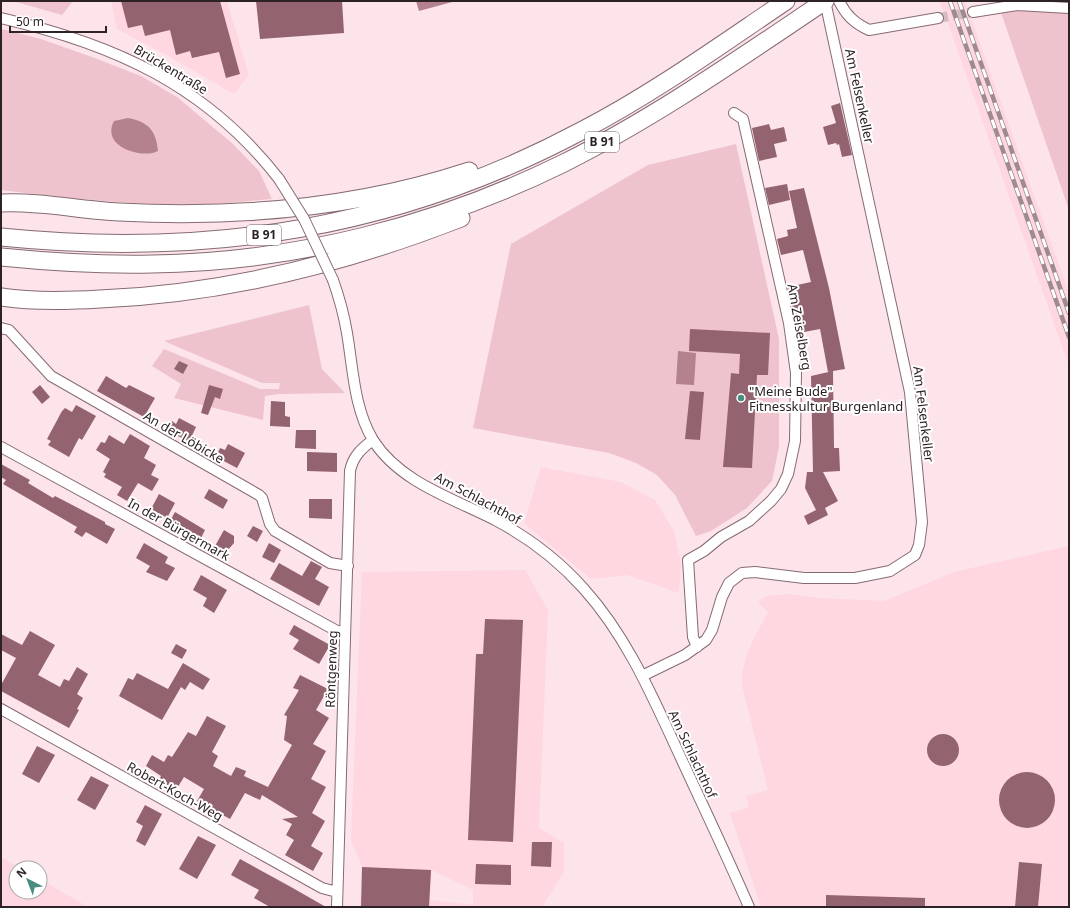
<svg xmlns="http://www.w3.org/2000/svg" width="1070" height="908" font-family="'Noto Sans',sans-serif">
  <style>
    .built { fill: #fed7e0; fill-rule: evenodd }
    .green { fill: #eec3cd }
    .water { fill: #b4818e }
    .building { fill: #93636f }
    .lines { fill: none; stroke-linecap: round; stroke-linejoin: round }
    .minor-tunnel { stroke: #d3bdc3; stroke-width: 10; stroke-dasharray: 10 5; stroke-linecap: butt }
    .minor-casing { stroke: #866b71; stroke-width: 12 }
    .trunk-casing { stroke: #866b71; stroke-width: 19 }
    .minor { stroke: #fff; stroke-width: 10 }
    .trunk { stroke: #fff; stroke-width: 17 }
    .rail-casing { stroke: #9d8b8f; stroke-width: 4.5 }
    .rail { stroke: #fff; stroke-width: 3; stroke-dasharray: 9; stroke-linecap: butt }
    .minor-bridge-casing { stroke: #866b71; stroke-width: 12; stroke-linecap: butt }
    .minor-bridge { stroke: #fff; stroke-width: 10 }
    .poi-dot { fill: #498d82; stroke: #fff; stroke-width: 1.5 }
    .labels { text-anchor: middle; stroke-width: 4; stroke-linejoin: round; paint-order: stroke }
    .shield { fill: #fff; stroke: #6c6466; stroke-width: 1 }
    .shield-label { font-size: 12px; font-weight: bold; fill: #2d2225 }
    .street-label { font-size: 13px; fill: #2d2225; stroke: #fff }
    .poi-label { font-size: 13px; fill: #2d2225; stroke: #fff; text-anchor: start }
  </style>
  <rect width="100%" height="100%" fill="#fde4ea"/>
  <!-- built -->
  <path class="built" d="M111,1h116l22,74 -15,19 -71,-41 -46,-24z
    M940,1h25l71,200 33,92v73z
    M541,467l80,15 34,18 19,31 7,32 -2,30 -52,-18 -36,4 -67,-56z
    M1069,546v361h-308l-31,-94 19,-6 -3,-11 22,-6 -26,-105v-13l5,-17 5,-13 16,-30 -10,-10 8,-6 22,-2 32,4 64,3 70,-29z
    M525,570l23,40 -9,218 25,15v29l-22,35h-182l2,-40 -11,-27 11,-268zM432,870l41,20v15l-43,-5z
    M1,857l19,11h-4v24h24v-13l48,28h-87z"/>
  <!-- green -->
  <path class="green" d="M13,1h60l-11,14z
    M997,1h72v209z
    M1,29l40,10 51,18 49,19 36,21 56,47 26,27 13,28c-24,2 -49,5 -73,5 -67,2 -132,-6 -198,-14z
    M736,144l43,195v108l-7,34 -25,27 -36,23 -15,5 -21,-41 -18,-20 -21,-12 -27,-10 -136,-25 38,-184 137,-79z
    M309,305l13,64 23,24 -66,1 -14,2 -2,24 -89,-22 7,-14 -29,-18 12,-17 96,40h19l1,-6h-18l-98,-42z"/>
  <!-- water -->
  <path class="water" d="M416,1h40l-37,10z
    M128,118c21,4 28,13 30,33 -14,8 -58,-3 -44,-30z
    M678,351l18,2 -2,32 -18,-1z"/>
  <!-- building -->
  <path class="building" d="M121,1h99l20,73 -14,4 -7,-26 -27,6 -2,-7 -14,4 -6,-25 -25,6 -3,-11 -14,3z
    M256,1h86l2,32 -84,6z
    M840,103l12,52 -10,2 -3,-13 -2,1 -1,-2 -8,2 -5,-18 13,-4 -5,-17z
    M769,124l2,6 13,-3 3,14 -13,3 3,13 -18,4 -7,-33z
    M787,184l3,16 -21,5 -4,-17z
    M804,188l25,100 16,81 -12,2 1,77h5l1,23 -17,1 15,29 -13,7 3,7 -20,10 -4,-9 12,-6 -11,-22 2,-16h6l-2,-96 22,-5 -5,1 -8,-43 -16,3 -3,-13 -6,1 -7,-33 23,-5 -8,-32 -22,5 -4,-16 11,-3 -1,-6 10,-2 -8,-37z
    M690,329l80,4 -2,42h-11l-5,93 -29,-1 8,-94 8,1 1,-20 -51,-3z
    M179,361l9,4 -5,9 -9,-5z
    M106,376l20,12 3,-3 26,13 -11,19 -47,-26z
    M40,385l10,12 -8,7 -10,-12z
    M209,385l14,4 -3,10 -5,-2 -7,18 -7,-2z
    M690,391l14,1 -4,48 -15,-1z
    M271,401l14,1v14l5,1v10l-20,-1z
    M76,405l20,11 -14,24 -3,-2 -10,19 -21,-12 3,-4 -4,-2 15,-28 3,-3 7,4z
    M179,418l17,9 -7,15 -22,-12 5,-9 4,3z
    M296,430h20v19l-21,-1z
    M130,434l20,12 -6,12 12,7 -5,10 8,4 -7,12 -14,-8 -11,18 -10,-6 5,-8 -18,-10 2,-3 -3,-2 7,-13 -14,-9 5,-8 4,1 4,-8 15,9z
    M228,444l17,9 -8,15 -21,-11 4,-9 5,2z
    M307,452l30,1v19l-30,-1z
    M1,464l29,16 -2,3 25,15 2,-2 50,26v2l10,5 -8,15 -21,-12 -4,5 -8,-5 3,-5 -74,-43 3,-4 -5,-3z
    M209,489l19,11 -5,9 -19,-11z
    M159,494l16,9 -8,15 -16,-9z
    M309,499h23v20l-23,-1z
    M175,512l30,18 -4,8 -31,-17z
    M253,526l10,5 -6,11 -10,-6z
    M224,530l10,6v7l-8,9 -11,-6z
    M144,543l24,14 -3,6 10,5 -8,13 -21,-9 4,-6 -14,-8z
    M269,543l12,7 -7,13 -12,-6z
    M311,561l11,6 -7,12 14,8 -10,19 -49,-27 9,-16 23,13z
    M201,575l26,15 -13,23 -11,-7 4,-8 -14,-8z
    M485,619l38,1 -10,222 -45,-2 8,-186h7z
    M294,625l36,20 -11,19 -26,-15 6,-9 -10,-6z
    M30,631l25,14 -17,30 22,12 4,-8 5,2 8,-14 11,7 -11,20 6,4 -6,11 2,1 -10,18 -68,-37v-6l15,-27 -15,-8v-16l21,11z
    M176,644l11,6 -5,9 -11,-6z
    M183,663l27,16 -7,11 -13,-8 -5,8 -4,-3 -19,33 -43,-24 9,-18 5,2 4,-7 31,16z
    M300,675l28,14 -12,21 13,8 -16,26 13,7 -15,28 15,8 -14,26 13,8 -14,25 12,7 -10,18 -28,-16 9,-15 -8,-5 6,-11 -10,-5 16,-2 -36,-22 -2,5 -15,-7 -15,26 -33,-18 7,-12 -20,-12 -8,13 -17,-10 2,-4 -15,-10 6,-11 12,7 4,-7 4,2 16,-25 8,4 11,-20 19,10 -14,26 6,4 -5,10 18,10 5,-9 10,4 -2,5 24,11 24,-42 -8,-5 3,-24 -3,-1 15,-25 -6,-2z
    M927 750a16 16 0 1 1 32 0a16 16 0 1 1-32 0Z
    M37,746l18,9 -16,28 -17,-9z
    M999 800a28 28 0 1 1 56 0a28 28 0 1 1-56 0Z
    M91,776l18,9 -14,25 -18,-10z
    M145,805l17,9 -17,32 -9,-5 7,-15 -7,-4z
    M198,836l18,9 -19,34 -18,-10z
    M532,842h20l-1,25 -20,-1z
    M240,859l51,28 35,20h-56l-16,-9 5,-8 -28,-15z
    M1019,862l23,2 -4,43h-23z
    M476,864l35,1v20l-36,-1z
    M362,867l69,3 -2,37h-68z
    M826,895l99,3v9h-99z"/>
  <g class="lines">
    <!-- minor-tunnel -->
    <path class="minor-tunnel" d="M938,18l35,-6"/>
    <defs>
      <path id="minor" d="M839,1c7,14 15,22 30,29l69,-12
        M973,12l44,-7 52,3
        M1,18c113,26 205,67 278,161
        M333,280c6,17 11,35 14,53 6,35 7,76 26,107 27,43 82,59 124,81 32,17 63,41 87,68 44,49 69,109 96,167 23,50 47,100 69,151
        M1,328l8,2 42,46 208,119 3,3 8,26 5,7 55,32 18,3
        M1,447l336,184 8,1
        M697,647l-4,-10 -5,-77 16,-9 17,-14 28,-16 22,-20 10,-12 7,-15 7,-33 1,-68 -7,-50 -46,-204 -9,-6
        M642,676l43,-21 21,-15 6,-10 10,-33 7,-14 13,-10 13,-1 49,6h51l35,-7 25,-16 4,-10 3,-23 -12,-130 -85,-391
        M1,709l321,179 15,4
        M337,907l13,-436c3,-15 12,-23 23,-31"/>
      <path id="trunk" d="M1,203c39,-2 78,7 118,9 117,6 238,-4 350,-41
        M1,237c207,21 397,-8 582,-107 71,-37 136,-84 203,-129
        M1,257c50,5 101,8 151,7 143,-2 284,-38 412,-101 92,-46 176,-105 261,-162
        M1,297c33,5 66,4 99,2 124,-5 246,-36 361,-81"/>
    </defs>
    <!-- minor casing -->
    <use href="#minor" class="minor-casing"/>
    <!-- trunk casing -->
    <use href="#trunk" class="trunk-casing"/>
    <!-- minor -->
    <use href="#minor" class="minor"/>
    <!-- trunk -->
    <use href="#trunk" class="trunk"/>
    <defs>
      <path id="rail" d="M950,1l119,336
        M959,1l110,312"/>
    </defs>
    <!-- rail casing -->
    <use href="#rail" class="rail-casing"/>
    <!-- rail -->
    <use href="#rail" class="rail"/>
    <defs>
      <path id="minor-bridge" d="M279,179l25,40 29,61"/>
    </defs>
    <!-- minor-bridge casing -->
    <use href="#minor-bridge" class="minor-bridge-casing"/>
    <!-- minor-bridge -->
    <use href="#minor-bridge" class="minor-bridge"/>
  </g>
  <!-- markers -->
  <circle class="poi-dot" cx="741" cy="398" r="4"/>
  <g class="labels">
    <!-- shield labels -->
    <g class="shield">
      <rect x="585" y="132" width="34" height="20" rx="3"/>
      <rect x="247" y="225" width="34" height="20" rx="3"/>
    </g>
    <g class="shield-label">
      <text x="602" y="146">B 91</text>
      <text x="264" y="239">B 91</text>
    </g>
    <!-- street labels -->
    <g class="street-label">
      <text transform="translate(171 69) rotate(31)" y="5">Brückentraße</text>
      <text transform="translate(860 96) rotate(78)" y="5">Am Felsenkeller</text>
      <text transform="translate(800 327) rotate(80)" y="5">Am Zeiselberg</text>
      <text transform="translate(924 414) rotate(83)" y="5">Am Felsenkeller</text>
      <text transform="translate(184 437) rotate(30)" y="5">An der Löbicke</text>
      <text transform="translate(478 498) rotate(28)" y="5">Am Schlachthof</text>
      <text transform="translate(179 529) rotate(29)" y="5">In der Bürgermark</text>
      <text transform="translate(331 669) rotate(-88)" y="5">Röntgenweg</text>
      <text transform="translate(693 754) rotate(65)" y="5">Am Schlachthof</text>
      <text transform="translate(175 791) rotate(29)" y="5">Robert-Koch-Weg</text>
    </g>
    <!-- poi labels -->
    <g class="poi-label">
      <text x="749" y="396">"Meine Bude"<tspan x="749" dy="15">Fitnesskultur Burgenland</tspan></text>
    </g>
  </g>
  <!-- border -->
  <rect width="1070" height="908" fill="none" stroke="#2d2225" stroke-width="4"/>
  <!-- north arrow -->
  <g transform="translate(28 880) rotate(318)"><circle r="19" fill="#ffffff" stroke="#aba7a8"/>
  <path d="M0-3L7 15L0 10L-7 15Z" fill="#498d82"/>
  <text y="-6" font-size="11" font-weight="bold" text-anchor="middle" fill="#2d2225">N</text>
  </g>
  <!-- scale -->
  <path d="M10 26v6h96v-6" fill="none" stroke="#2d2225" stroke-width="2"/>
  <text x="16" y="26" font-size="12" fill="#2d2225" stroke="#ffffff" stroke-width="3" paint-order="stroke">50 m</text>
</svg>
